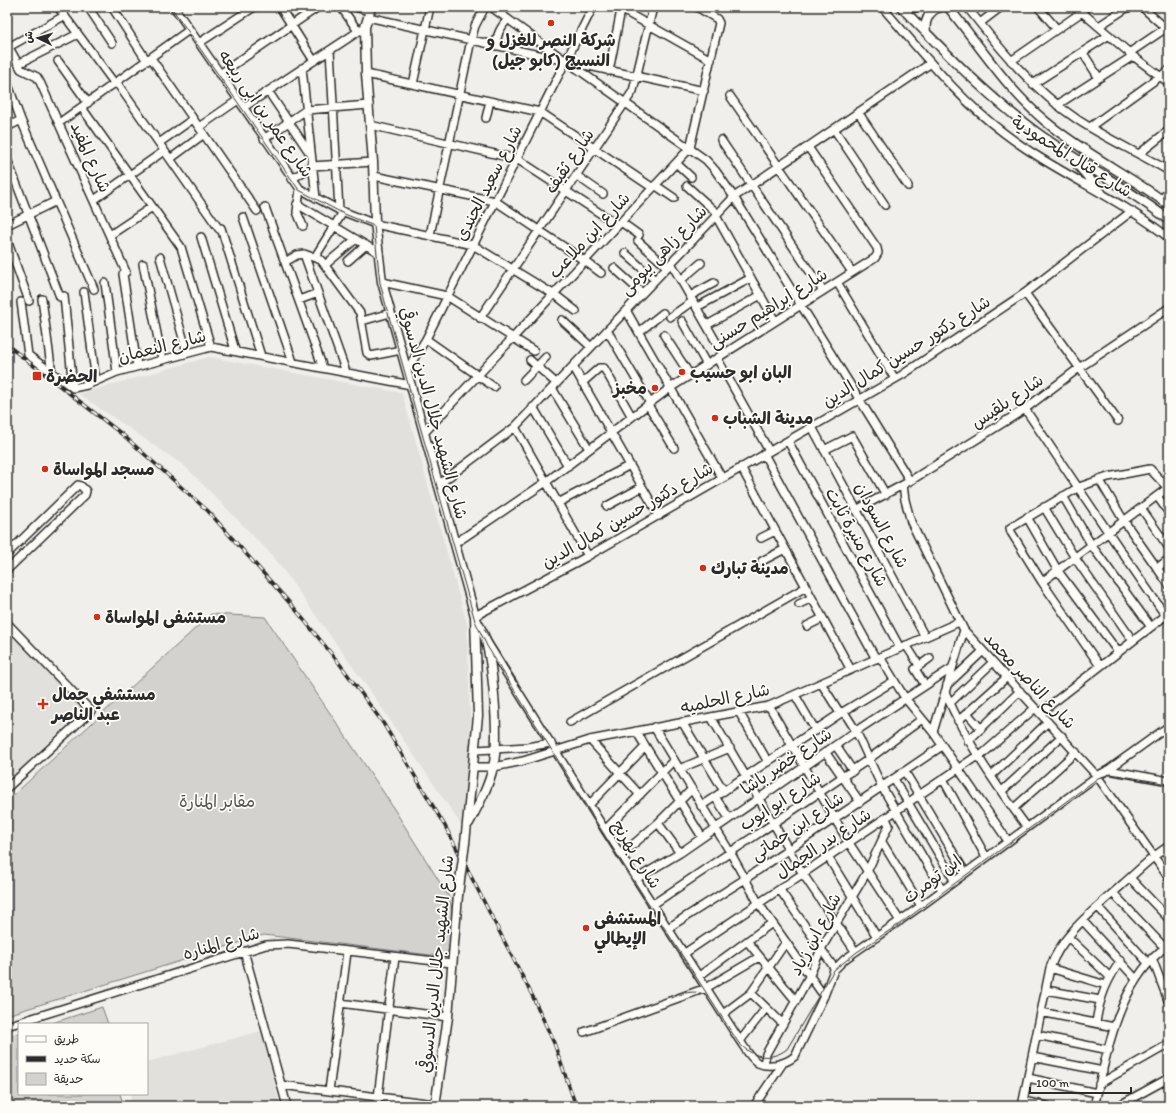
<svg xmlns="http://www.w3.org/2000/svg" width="1176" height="1113" font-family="Itim,'Playpen Sans Arabic',sans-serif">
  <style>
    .built { fill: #e1e0dc }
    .green { fill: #d3d2cf; stroke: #7f7e7d }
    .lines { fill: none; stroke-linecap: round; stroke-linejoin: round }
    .minor-casing { stroke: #2b2b2b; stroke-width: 10 }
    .major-casing { stroke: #2b2b2b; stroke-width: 11 }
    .minor { stroke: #fdfcf7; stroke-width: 7 }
    .major { stroke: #fdfcf7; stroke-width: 8 }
    .tram { stroke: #2b2b2b; stroke-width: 1 }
    .rail-casing { stroke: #2b2b2b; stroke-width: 3.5 }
    .rail { stroke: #fdfcf7; stroke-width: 2; stroke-dasharray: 6; stroke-linecap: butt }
    .major-bridge-casing { stroke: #2b2b2b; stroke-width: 11; stroke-linecap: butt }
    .major-bridge { stroke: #fdfcf7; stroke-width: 8 }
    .poi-dot { fill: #c8321e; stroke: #fdfcf7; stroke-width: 1.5 }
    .labels { text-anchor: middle; stroke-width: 3.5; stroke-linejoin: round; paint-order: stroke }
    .poi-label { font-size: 17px; font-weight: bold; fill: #2b2b2b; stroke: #fdfcf7; text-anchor: start }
    .street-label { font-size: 17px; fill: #2b2b2b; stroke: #fdfcf7 }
    .park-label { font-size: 17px; fill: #555554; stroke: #fdfcf7 }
  </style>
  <rect width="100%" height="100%" fill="#f0efeb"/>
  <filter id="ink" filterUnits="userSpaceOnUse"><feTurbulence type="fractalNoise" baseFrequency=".025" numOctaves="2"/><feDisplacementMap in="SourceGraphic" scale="8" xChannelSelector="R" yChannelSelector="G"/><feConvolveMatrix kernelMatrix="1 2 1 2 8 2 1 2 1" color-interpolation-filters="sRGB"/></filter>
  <g filter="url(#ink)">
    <!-- built -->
    <path class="built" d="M209,357l193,36 65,231 4,125 -7,80 -91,-134 -100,-139 -87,-89 -107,-73z
      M7,629l76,80 -76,73z
      M261,1031l19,75h-147l-3,-12h17v-32z"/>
    <!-- green -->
    <path class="green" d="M211,614l54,3 119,176 65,104 5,21 -7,39 -183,-22 -257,80v-214z
      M102,1007l6,17h-59z
      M19,1033v61h101l4,12h-117v-69z"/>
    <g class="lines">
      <defs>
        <path id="minor" d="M58,7l57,77
          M88,7l24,36
          M112,7l35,54
          M174,7l126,182 39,21 36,14 98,21 85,52 18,14
          M280,7l34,54
          M341,7l17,24
          M491,7l75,54 138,30
          M617,7l94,53
          M882,7c39,44 75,91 122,126 52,40 114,64 165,105
          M967,7c33,42 66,83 111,113 29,19 61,33 91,51
          M1038,7l19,22
          M1076,7l57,49 36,27
          M1142,7l27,24
          M7,8l2,-1
          M368,17l198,44 140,99 9,10 19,27 176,284
          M980,23l21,-16
          M1099,26l29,-19
          M199,43l55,-36
          M7,44l14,25 16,8 3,5 86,190
          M496,46c1,-12 4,-18 12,-27
          M7,48l57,-32
          M330,50l9,160
          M1083,53l16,25
          M1129,53l40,-27
          M151,58l106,153
          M58,61l30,42
          M1011,61l71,-49
          M18,64l60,-30
          M302,68l14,130
          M609,71l12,-61
          M220,74l98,-67
          M366,74l174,38 113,76
          M7,82l14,38 73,169
          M117,83l102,146
          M413,84l17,-77
          M1033,84l76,-49
          M268,91l41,61
          M730,96l122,176
          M1057,105l76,-49
          M244,107l121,-80
          M82,108l99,139 30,100
          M858,112l50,74
          M486,118l4,-17
          M59,123l130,-93
          M370,125l147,34 101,66
          M7,127l14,-7
          M199,127l39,-27
          M1090,127l79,-57
          M834,129l51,76
          M264,139l42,-29 63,-5
          M721,140l102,151
          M159,143l34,-24
          M1139,154l30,-24
          M7,159l53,138
          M170,159l34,-25
          M676,163l15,14
          M374,176l121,25 90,60 16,12
          M577,176l26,18
          M292,179l20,-13 61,-4
          M655,185l19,13
          M687,186l31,28
          M300,189l-3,23 6,14
          M94,200l70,-49
          M297,204l82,49
          M265,207l58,161
          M716,216l59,105
          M243,217l50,145
          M621,222l18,13
          M7,225l49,-24
          M221,228l40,128
          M110,235l42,-28
          M430,235l41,-195 4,-14 10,-19
          M201,237l34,113
          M7,240l22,61
          M638,241l29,26
          M625,253l30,27
          M304,254l42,118
          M160,257l27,95
          M315,257l28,-45
          M348,261l18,-16
          M285,262l12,-7 7,-1 17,6 39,53 7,40 4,3 30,-6
          M671,263l52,91
          M143,264l19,95
          M325,265l31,-26
          M614,268l28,25
          M123,274l14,92
          M681,280l20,-17
          M382,282l65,14 87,55
          M837,282l58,97
          M105,283l12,89
          M84,292l12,89
          M1025,293l93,128
          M64,296l9,92
          M690,296l24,-13
          M42,299l10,75
          M299,300l19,-7
          M21,302l7,53 45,33 14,-3 30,-13 94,-25 200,38
          M697,307l54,-29
          M626,310l96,168
          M670,317l23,-16
          M480,318l153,-227 20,-84
          M562,320l29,27
          M362,321l28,-8
          M682,321l25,44
          M707,325l54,-30
          M607,330l43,73
          M639,332l24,-19
          M664,335l26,40
          M426,339l68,48
          M717,358l52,93
          M530,360l26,23
          M573,366l86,150
          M407,370l19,-31 167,-332
          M524,380l22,-23
          M582,383l17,-15h5l28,49
          M552,388l37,61
          M648,405l26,43
          M533,407l35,59
          M1025,409c47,69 93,139 141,207
          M515,427l73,129
          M812,427l113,210
          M424,433l266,-285 29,-125 -2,-4 -20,-12
          M788,441l112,207
          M824,450l28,-14 34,59
          M764,454l112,205
          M741,467l110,203
          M1099,479l25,42 45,64
          M438,485l77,-58 219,-230 197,-134
          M903,485l2,15 6,22 53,108 133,146 72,102
          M1063,496l29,50 59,81
          M1157,496l12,17
          M558,503l72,-38
          M607,506l35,-19
          M1044,507l31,51 58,83
          M1141,508l28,40
          M856,510l54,-29 115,-72 54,-41 90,-60
          M1027,517l31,54 60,81
          M761,538l14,-7
          M454,541l6,-1 86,-58 124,-94 205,-130 3,-5 -1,-5 -69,-101
          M7,554l71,-69 3,1 5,5 -1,4 -78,75
          M762,561l23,-12
          M1157,568l12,-9
          M1042,582l127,-95
          M799,604l13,-6
          M475,616l113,-60 314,-181 123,-82 107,-82
          M7,623l84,88 -84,77
          M807,626l16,-8
          M487,642l118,188 135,211c5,7 10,17 18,22 11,5 28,1 37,-7l29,-60 10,-26 11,-11 76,-53 176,-130 11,-6 61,-44
          M906,645l13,20
          M880,657l25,41 28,34 75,109
          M1100,666l-58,-84 -31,-50 -1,-4 69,-41 29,-10 42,-8 18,19
          M821,683l17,27 8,5 10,16 26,56 60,103
          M925,685l-10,-16 15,-11
          M947,685l36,-34
          M945,692c22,51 49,91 82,135
          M795,695l21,36
          M950,703l43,-41
          M769,706l80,137 51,78
          M739,712l29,50
          M967,713l14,16
          M1040,713l129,-100
          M711,717l92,157 52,77
          M958,721l49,-44
          M570,722l236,-135
          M682,722l42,69
          M654,727l76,125 29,52 65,92
          M636,731l66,106
          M933,732l31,-102
          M590,740l50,55
          M968,741l52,-50
          M836,746l17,25
          M476,750l51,-3 24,-4
          M826,753l34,49
          M978,758l57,-50
          M474,767h20l29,-6 67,-21 179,-34 190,-84
          M679,769l51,-21
          M1108,770l61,11
          M905,772l60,100
          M991,776l57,-54
          M894,779l60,101
          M943,779l43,78
          M1002,791l60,-55
          M715,797l14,21
          M589,805l56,-58
          M701,806l140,-93 53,-32
          M1014,808l62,-56
          M658,823l22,30
          M605,830l69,-70
          M882,842l39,64
          M621,855l37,-32 34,-34
          M828,857l49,80
          M1130,878l39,41
          M636,879l44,-26 176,-122 96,-63
          M780,890l55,79
          M1113,893l51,54
          M652,905l217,-146 53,-40
          M1098,907l50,56
          M1083,921l53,58
          M668,928l77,-49 197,-133
          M1068,937l42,40
          M747,941l49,60
          M244,951l43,155
          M685,953l292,-197
          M1152,958l17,45
          M1050,968l56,17
          M699,976l73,-53
          M1046,990l54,10
          M751,993l32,31
          M340,1003l108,14
          M1041,1012l73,15
          M723,1014l28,-21 35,-51
          M1096,1023c3,-23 10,-43 25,-62
          M7,1026l259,-81 22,-1 164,19
          M584,1032l122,-44 53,-31
          M1037,1035l72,15
          M740,1041l26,-33
          M1032,1057l71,14
          M764,1064l2,-10 44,-79 11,-26 46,-77 22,-47 -3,-6
          M1028,1078l69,15
          M1099,1084l70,-40
          M281,1085l154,19
          M329,1091l18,-139
          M1023,1101l24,5
          M377,1106l18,-149
          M754,1106l29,-43
          M1022,1106l28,-138c12,-35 48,-61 74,-85 15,-13 28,-27 45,-37
          M1094,1106c15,-58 23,-123 75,-162
          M1118,1106l51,-28
          M1164,1106l5,-3"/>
        <path id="major" d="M357,7l13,4 -5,16 1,47 7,88 2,60 7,60 93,334 3,100 -13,127
          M901,7c42,43 83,86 131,122 44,33 94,57 137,91
          M902,7l6,1 8,-1
          M948,7c32,39 58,81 97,114 38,32 84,54 124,84
          M926,32c-2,-11 3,-22 15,-25
          M1075,162l26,30
          M1162,200l7,-9
          M469,823c9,-17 20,-37 24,-56 7,-27 0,-98 -7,-126 -2,-8 -7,-15 -10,-22
          M435,1106l13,-89 10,-122"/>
      </defs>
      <!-- minor casing -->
      <use href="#minor" class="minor-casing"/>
      <!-- major casing -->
      <use href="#major" class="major-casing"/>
      <!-- minor -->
      <use href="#minor" class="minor"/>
      <!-- major -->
      <use href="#major" class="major"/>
      <!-- tram -->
      <path class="tram" d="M171,7l128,183 43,23 32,13 6,57 8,30 87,308 12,25 120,193 131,203c13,15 32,20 49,7l47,-79 23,-18 44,-29 197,-145 13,-4 58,10
        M484,629l32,53
        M671,998c14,-5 24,-10 38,-1"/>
      <defs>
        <path id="rail" d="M7,345l116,90 85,76 87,98 44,54 44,60 62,103 88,171 21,46 22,63"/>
      </defs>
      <!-- rail casing -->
      <use href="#rail" class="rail-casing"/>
      <!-- rail -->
      <use href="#rail" class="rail"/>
      <defs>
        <path id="major-bridge" d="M458,895l7,-52"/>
      </defs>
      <!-- major-bridge casing -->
      <use href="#major-bridge" class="major-bridge-casing"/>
      <!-- major-bridge -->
      <use href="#major-bridge" class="major-bridge"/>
    </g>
  </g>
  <!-- markers -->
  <g class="poi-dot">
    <circle cx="551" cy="23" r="4"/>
    <circle cx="682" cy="372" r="4"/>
    <rect x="32" y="371" width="10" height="10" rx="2"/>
    <circle cx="655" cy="388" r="4"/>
    <circle cx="715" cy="418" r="4"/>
    <circle cx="45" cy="469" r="4"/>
    <circle cx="703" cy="568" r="4"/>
    <circle cx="97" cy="617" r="4"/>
    <path d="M41 698h4v4h4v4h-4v4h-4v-4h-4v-4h4z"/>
    <circle cx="586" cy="928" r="4"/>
  </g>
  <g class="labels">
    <!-- poi labels -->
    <g class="poi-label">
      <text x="551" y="46" text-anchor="middle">شركة النصر للغزل و<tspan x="551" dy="20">النسيج (كابو جيل)</tspan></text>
      <text x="690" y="378">البان ابو حسيب</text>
      <text x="46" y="382">الحضرة</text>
      <text x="647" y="394" text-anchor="end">مخبز</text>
      <text x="723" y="424">مدينة الشباب</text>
      <text x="53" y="475">مسجد المواساة</text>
      <text x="711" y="574">مدينة تبارك</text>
      <text x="105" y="623">مستشفى المواساة</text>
      <text x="52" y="700">مستشفي جمال<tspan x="52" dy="20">عبد الناصر</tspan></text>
      <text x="594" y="924">المستشفى<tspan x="594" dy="20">الإيطالي</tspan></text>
    </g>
    <!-- street labels -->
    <g class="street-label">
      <text transform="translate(266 113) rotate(55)" y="6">شارع عمر بن ابى ربيعه</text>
      <text transform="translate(1072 156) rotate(32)" y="6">شارع قنال المحمودية</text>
      <text transform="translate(91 157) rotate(66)" y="6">شارع المفيد</text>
      <text transform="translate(569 161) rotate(-56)" y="6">شارع ثقيف</text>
      <text transform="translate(488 183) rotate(-63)" y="6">شارع سعيد الجندى</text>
      <text transform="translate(589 235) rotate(-47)" y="6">شارع ابن ملاعب</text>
      <text transform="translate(663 250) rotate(-46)" y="6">شارع زاهى بيومى</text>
      <text transform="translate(768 308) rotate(-32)" y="6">شارع ابراهيم حسنى</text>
      <text transform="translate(162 346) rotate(-14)" y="6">شارع النعمان</text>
      <text transform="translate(906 351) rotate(-32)" y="6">شارع دكتور حسين كمال الدين</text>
      <text transform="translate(1007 401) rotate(-34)" y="6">شارع بلقيس</text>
      <text transform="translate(434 413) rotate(75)" y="6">شارع الشهيد جلال الدين الدسوقي</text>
      <text transform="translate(627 515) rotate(-30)" y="6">شارع دكتور حسين كمال الدين</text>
      <text transform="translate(882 525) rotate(62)" y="6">شارع السودان</text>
      <text transform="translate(857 537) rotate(61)" y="6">شارع منيرة ثابت</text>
      <text transform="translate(1030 680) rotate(47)" y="6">شارع الناصر محمد</text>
      <text transform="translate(725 698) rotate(-12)" y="6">شارع الحلميه</text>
      <text transform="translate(786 761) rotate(-34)" y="6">شارع خضر باشا</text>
      <text transform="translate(780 801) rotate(-33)" y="6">شارع ابو ايوب</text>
      <text transform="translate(797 826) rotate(-34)" y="6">شارع ابن حماتى</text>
      <text transform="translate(823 843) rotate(-34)" y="6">شارع بدر الجمال</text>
      <text transform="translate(637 854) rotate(58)" y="6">شارع بهرنج</text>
      <text transform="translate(932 879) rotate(-37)" y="6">ابن تومرت</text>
      <text transform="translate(815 934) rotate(-62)" y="6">شارع ابن زياد</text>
      <text transform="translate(221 943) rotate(-16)" y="6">شارع المناره</text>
      <text transform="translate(436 964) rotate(-84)" y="6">شارع الشهيد جلال الدين الدسوقي</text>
    </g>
    <!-- park labels -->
    <g class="park-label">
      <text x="217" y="807">مقابر المنارة</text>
    </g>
  </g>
  <!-- margin -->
  <rect width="1176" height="1113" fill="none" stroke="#fdfcf7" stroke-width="24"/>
  <rect x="12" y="12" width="1152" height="1089" fill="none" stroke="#2b2b2b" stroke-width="1.5" filter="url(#ink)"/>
  <!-- legend -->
  <rect x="18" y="1023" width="130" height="72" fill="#fdfcf7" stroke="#a9a8a5"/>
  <rect x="26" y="1036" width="20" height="6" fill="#fdfcf7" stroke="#a9a8a5"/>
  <text x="54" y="1043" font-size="12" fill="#2b2b2b">طريق</text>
  <rect x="26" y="1056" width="20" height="6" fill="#2b2b2b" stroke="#a9a8a5"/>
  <text x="54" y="1063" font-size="12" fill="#2b2b2b">سكة حديد</text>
  <rect x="26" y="1073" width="20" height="12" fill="#d3d2cf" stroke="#a9a8a5"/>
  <text x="54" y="1083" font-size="12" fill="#2b2b2b">حديقة</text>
  <!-- north arrow -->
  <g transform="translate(38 38) rotate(275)" stroke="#fdfcf7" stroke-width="3" paint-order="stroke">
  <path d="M0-3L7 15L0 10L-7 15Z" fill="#2b2b2b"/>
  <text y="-6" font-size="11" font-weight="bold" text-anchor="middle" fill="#2b2b2b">ش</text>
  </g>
  <!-- scale -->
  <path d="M1030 1087v6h101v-6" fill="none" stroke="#2b2b2b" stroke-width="2"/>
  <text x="1036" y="1087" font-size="12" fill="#2b2b2b" stroke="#fdfcf7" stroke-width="3" paint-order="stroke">100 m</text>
</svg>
